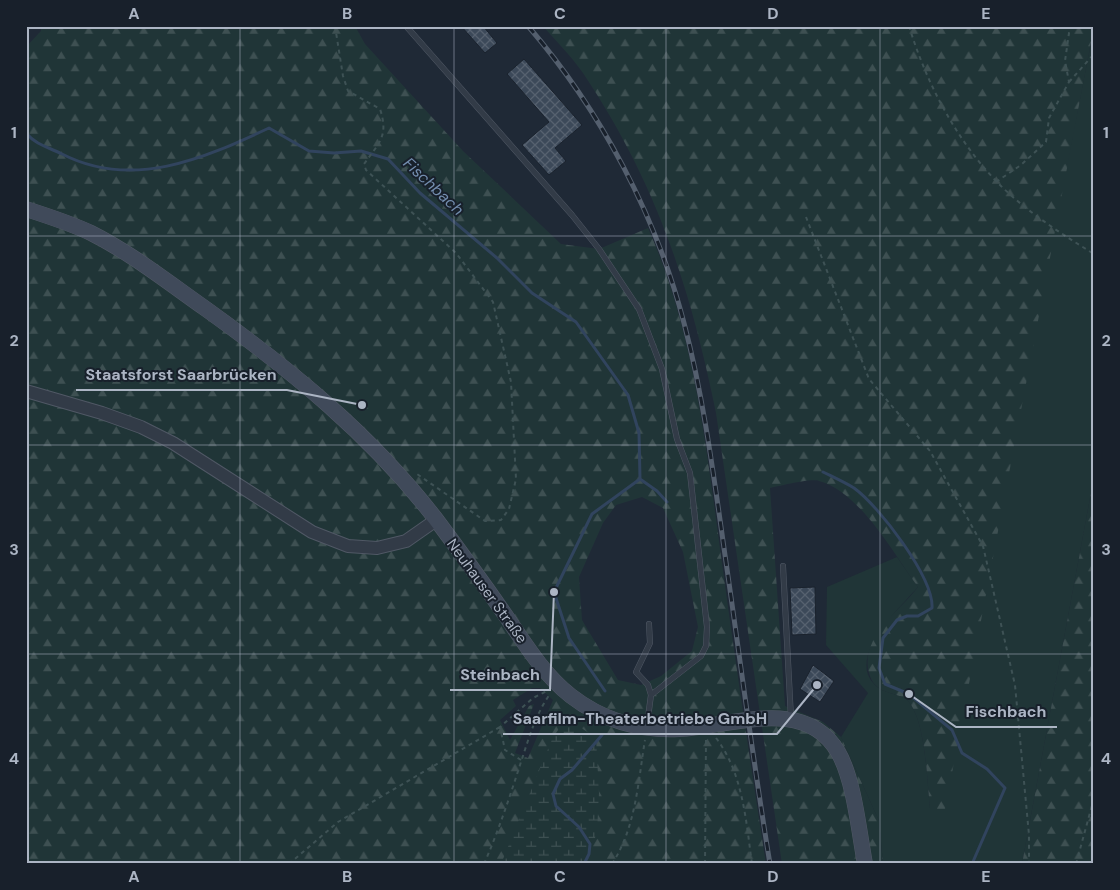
<svg xmlns="http://www.w3.org/2000/svg" width="1120" height="890" font-family="'DM Sans',sans-serif">
  <style>
    .grass { fill: #203537 }
    .forest { fill: url(#forest-firs); fill-rule: evenodd }
    .wetland { fill: url(#wetland-marsh) }
    .lines { fill: none; stroke-linecap: round; stroke-linejoin: round }
    .stream { stroke: #31445e; stroke-width: 3 }
    .building { fill: url(#building-cross-hatch); stroke: #1a222d }
    .service-casing { stroke: #505865; stroke-width: 6 }
    .tertiary-casing { stroke: #505865; stroke-width: 14 }
    .secondary-casing { stroke: #505865; stroke-width: 16 }
    .path { stroke: #3e5255; stroke-width: 2; stroke-dasharray: 4 4; stroke-linecap: butt }
    .service { stroke: #323b47; stroke-width: 5 }
    .tertiary { stroke: #323b47; stroke-width: 12 }
    .secondary { stroke: #404a5a; stroke-width: 15 }
    .rail-casing { stroke: #545f6e; stroke-width: 5 }
    .rail { stroke: #18202b; stroke-width: 3; stroke-dasharray: 9; stroke-linecap: butt }
    .grid { fill: none; stroke: #acb5c4; stroke-width: 1; stroke-opacity: 0.55 }
    .labels { text-anchor: middle; stroke-width: 4; stroke-linejoin: round; paint-order: stroke }
    .street-label { font-size: 15px; fill: #acb5c4; stroke: #18202b }
    .water-label { font-size: 16px; font-style: italic; fill: #738dae; stroke: #18202b }
    .leader { fill: none; stroke: #acb5c4; stroke-width: 2 }
    .callout-dot { fill: #acb5c4; stroke: #18202b; stroke-width: 2 }
    .callout-label { font-size: 16px; text-anchor: middle; font-weight: bold; fill: #acb5c4; stroke: #18202b; stroke-width: 4; stroke-linejoin: round; paint-order: stroke }
    .neatline { fill: none; stroke: #acb5c4; stroke-width: 2 }
    .grid-label { font-size: 16px; text-anchor: middle; font-weight: bold; fill: #acb5c4 }
  </style>
  <defs>
    <pattern id="forest-firs" width="22" height="20" patternUnits="userSpaceOnUse" patternTransform="scale(1.25)"><rect width="22" height="20" fill="#203537"/><path d="M5 1l3.5 6h-7zM16 11l3.5 6h-7z" fill="#3e5052"/></pattern>
    <pattern id="wetland-marsh" width="20" height="14" patternUnits="userSpaceOnUse" patternTransform="scale(1.25)"><rect width="20" height="14" fill="#203537"/><path d="M1 5h8M5 5V1M11 12h8M15 12V8" fill="none" stroke="#3e5052"/></pattern>
    <pattern id="building-cross-hatch" width="8" height="8" patternUnits="userSpaceOnUse" patternTransform="scale(1.25)"><rect width="8" height="8" fill="#3c4959"/><path d="M0 0l8 8M0 8l8-8" fill="none" stroke="#56616f"/></pattern>
  </defs>
  <rect width="100%" height="100%" fill="#1f2936"/>
  <!-- grass -->
  <path class="grass" d="M1094,27v450l-72,387h-139l-4,-43 -38,-84 27,-44 -42,-48 1,-58 70,-30 21,30c-18,21 -77,74 -39,101 8,6 21,6 28,12 19,18 20,82 23,108l99,-449z"/>
  <!-- forest -->
  <path class="forest" d="M41,26h314l10,18 98,107 98,93 38,5 49,-21c46,103 58,218 73,328 14,103 29,205 45,308h-740v-817l15,-16zM642,497l21,11 20,44 15,75 -6,24 -31,25 -20,9 -23,-5 -36,-60 -3,-43 24,-54 13,-18zM532,688h8l13,12 -25,58 -13,-5 19,-49 -5,2 -19,34 -10,-20 16,-14 -3,-6z
    M543,26h551l-149,784 -15,-2c-3,-26 -4,-90 -23,-108 -7,-6 -20,-6 -28,-12 -7,-5 -9,-11 -11,-19 -5,-34 32,-58 50,-82 -24,-33 -58,-95 -99,-106 -9,-3 -38,5 -49,7l15,218 38,16 18,15 38,84 4,43h-101l-66,-451c-26,-127 -60,-231 -133,-340 -12,-17 -27,-32 -40,-47z
    M1094,477v387h-72z"/>
  <!-- wetland -->
  <path class="wetland" d="M562,724l15,1 19,13 3,55 -2,39 -11,32h-85l51,-125z"/>
  <g class="lines">
    <!-- stream -->
    <path class="stream" d="M26,133c10,12 22,14 36,21 70,36 141,5 207,-26l40,23 25,2 27,-2 27,8 32,34 77,65 35,35 44,29 52,73 11,38 1,46 17,12 10,11
      M823,472c10,5 21,10 31,16 25,18 80,90 78,120l-14,8h-11l-10,4 -14,18 -4,30 6,16 24,10 43,36 10,23 25,16 18,19 -33,76
      M605,691l-36,-53 -15,-46 38,-78 48,-35
      M584,864l5,-10 1,-10 -11,-17 -23,-21 -3,-12 7,-15 12,-9 30,-35"/>
  </g>
  <!-- building -->
  <path class="building" d="M461,26h22l14,17 -12,10z
    M524,59l58,66 -27,23 11,13 -17,14 -27,-30 27,-23 -42,-48z
    M815,587l1,47 -24,1 -2,-47z
    M813,665l21,16 -14,21 -20,-13z"/>
  <g class="lines">
    <defs>
      <path id="service" d="M406,26l166,189 27,34 40,60 23,60 15,70 13,34 17,154 -1,19 -5,10 -50,39 -4,30
        M783,566l8,152
        M649,624l1,19 -14,29 12,13 3,10"/>
      <path id="tertiary" d="M26,391l76,22 39,14 32,16 139,89 36,14 29,2 29,-7 30,-21"/>
      <path id="secondary" d="M26,209c22,7 44,14 65,24 40,20 78,50 115,76 85,61 165,126 229,209 24,32 48,65 71,98 19,28 38,59 65,80 31,24 69,35 108,33 52,-2 126,-34 159,23 16,27 21,80 27,112"/>
    </defs>
    <!-- service casing -->
    <use href="#service" class="service-casing"/>
    <!-- tertiary casing -->
    <use href="#tertiary" class="tertiary-casing"/>
    <!-- secondary casing -->
    <use href="#secondary" class="secondary-casing"/>
    <!-- path -->
    <path class="path" d="M335,26l8,50 5,15 32,18c9,27 -1,34 -16,55l2,6 90,83 37,49 18,80 5,97 -7,30 -8,11 -16,1 -68,-47
      M909,26c17,56 46,112 87,155 28,29 64,52 98,73
      M1069,82l25,-28
      M996,182l25,-17 25,-23 3,-24 20,-36 -4,-21 5,-35
      M806,217l63,162 61,72 53,95 32,139 14,150v29
      M716,738c27,35 30,83 36,126
      M521,760l-16,-10 -5,-23 33,-29 14,-7
      M289,864l49,-42 162,-95
      M484,864c14,-32 25,-65 36,-99 8,-24 15,-50 30,-71
      M612,864c24,-37 26,-82 33,-124
      M705,864l1,-126
      M1076,864l18,-66"/>
    <!-- service -->
    <use href="#service" class="service"/>
    <!-- tertiary -->
    <use href="#tertiary" class="tertiary"/>
    <!-- secondary -->
    <use href="#secondary" class="secondary"/>
    <defs>
      <path id="rail" d="M528,26c73,85 128,189 156,297 20,76 30,155 41,232 15,103 28,206 45,309"/>
    </defs>
    <!-- rail casing -->
    <use href="#rail" class="rail-casing"/>
    <!-- rail -->
    <use href="#rail" class="rail"/>
  </g>
  <!-- grid -->
  <path class="grid" d="M240,26v838M454,26v838M666,26v838M880,26v838M26,236h1068M26,445h1068M26,654h1068"/>
  <g class="labels">
    <!-- street labels -->
    <g class="street-label">
      <text transform="translate(487 591) rotate(54)" y="5">Neuhauser Straße</text>
    </g>
    <!-- water labels -->
    <g class="water-label">
      <text transform="translate(434 186) rotate(43)" y="6">Fischbach</text>
    </g>
  </g>
  <!-- callouts -->
  <path class="leader" d="M362 405L287 390H76M554 592L550 690H450M909 694L956 727H1057M817 685L777 734H503"/>
  <g class="callout-dot">
    <circle cx="362" cy="405" r="5"/>
    <circle cx="554" cy="592" r="5"/>
    <circle cx="909" cy="694" r="5"/>
    <circle cx="817" cy="685" r="5"/>
  </g>
  <g class="callout-label">
    <text x="181" y="380">Staatsforst Saarbrücken</text>
    <text x="500" y="680">Steinbach</text>
    <text x="1006" y="717">Fischbach</text>
    <text x="640" y="724">Saarfilm-Theaterbetriebe GmbH</text>
  </g>
  <!-- border -->
  <rect width="1120" height="890" fill="none" stroke="#18202b" stroke-width="55"/>
  <rect x="28" y="28" width="1064" height="834" class="neatline"/>
  <g class="grid-label">
    <text x="134" y="19">A</text>
    <text x="347" y="19">B</text>
    <text x="560" y="19">C</text>
    <text x="773" y="19">D</text>
    <text x="986" y="19">E</text>
    <text x="14" y="138">1</text>
    <text x="1106" y="138">1</text>
    <text x="14" y="346">2</text>
    <text x="1106" y="346">2</text>
    <text x="14" y="555">3</text>
    <text x="1106" y="555">3</text>
    <text x="14" y="764">4</text>
    <text x="1106" y="764">4</text>
    <text x="134" y="882">A</text>
    <text x="347" y="882">B</text>
    <text x="560" y="882">C</text>
    <text x="773" y="882">D</text>
    <text x="986" y="882">E</text>
  </g>
</svg>
